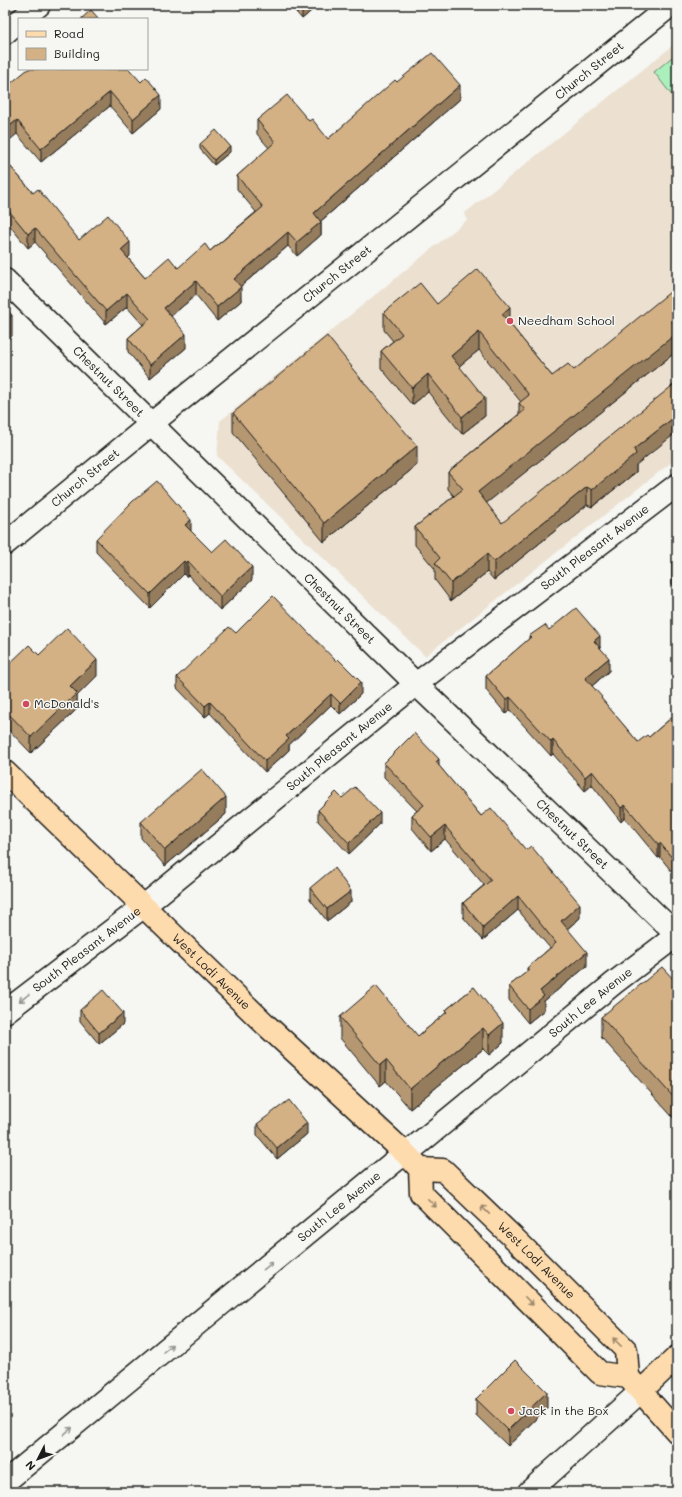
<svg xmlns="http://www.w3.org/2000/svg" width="682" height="1497" font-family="Mali,sans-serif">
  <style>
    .built { fill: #ece1d1 }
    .green { fill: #abf0bc; stroke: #64866c }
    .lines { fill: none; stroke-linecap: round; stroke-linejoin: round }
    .minor-casing { stroke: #1c1c1c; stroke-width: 25 }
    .major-casing { stroke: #1c1c1c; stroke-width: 25 }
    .minor { stroke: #f6f6f2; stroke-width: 22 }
    .major { stroke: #fedbac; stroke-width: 22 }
    .wall { fill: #b59872; stroke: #1c1c1c }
    .shaded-wall { fill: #947c5d; stroke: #1c1c1c }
    .building { fill: #d3b185; stroke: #1c1c1c }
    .oneway { stroke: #949492 }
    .oneway2 { stroke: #98856b }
    .poi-dot { fill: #d1495b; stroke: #f6f6f2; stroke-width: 1.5 }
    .labels { text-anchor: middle; stroke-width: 3; stroke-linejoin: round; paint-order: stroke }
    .street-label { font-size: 12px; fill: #1c1c1c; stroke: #f6f6f2 }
    .poi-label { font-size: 12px; fill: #1c1c1c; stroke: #f6f6f2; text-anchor: start }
  </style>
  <rect width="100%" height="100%" fill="#f6f6f2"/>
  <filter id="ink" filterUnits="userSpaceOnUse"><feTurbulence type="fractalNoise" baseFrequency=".025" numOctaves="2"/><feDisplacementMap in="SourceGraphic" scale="8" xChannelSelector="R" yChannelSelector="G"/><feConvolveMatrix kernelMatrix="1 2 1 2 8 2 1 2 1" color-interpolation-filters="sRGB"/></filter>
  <g filter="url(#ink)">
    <!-- built -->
    <path class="built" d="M677,42v416l-252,198 -208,-200 3,-35 247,-201 -2,-7z"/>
    <!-- green -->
    <path class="green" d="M677,53v49l-23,-30z"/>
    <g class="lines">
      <defs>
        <g id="minor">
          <path d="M22,19l17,-14"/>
          <path d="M5,33l14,-12"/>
          <path id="s1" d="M5,280l411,404 261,251"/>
          <path id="s2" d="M5,544l146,-120 520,-419"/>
          <path id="s3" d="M5,1012l139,-106 272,-222 261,-199"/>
          <path id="s4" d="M5,1482l391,-322 10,-6 208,-171 63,-48"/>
          <path d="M529,1492l112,-101"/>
        </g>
        <g id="major">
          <path id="s5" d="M5,772l261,253 140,129 14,15 1,24 179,180 28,4 49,55"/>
          <path id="s6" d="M420,1169l23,1 76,73 107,107 2,27"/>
          <path d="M641,1391l36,-34"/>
        </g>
      </defs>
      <!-- minor casing -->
      <use href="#minor" class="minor-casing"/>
      <!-- major casing -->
      <use href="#major" class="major-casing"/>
      <!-- minor -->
      <use href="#minor" class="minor"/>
      <!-- major -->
      <use href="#major" class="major"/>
    </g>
    <!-- wall -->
    <path class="wall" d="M290,5h28l-16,14z
      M129,69l32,40 -28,24 -23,-27 -69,56 -24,-28 -12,-46z
      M397,82l63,17 -139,122v14l-24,21 -9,-10 -48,41 1,14 -24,20 -21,-26 -25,21 15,32 -36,30 -22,-26v-14l15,-13 -16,-18 -21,17 -71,-82 -7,6 -23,-28v-60l28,33 46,47 51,16 -2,2 17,20 33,-10 32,-17 46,-39 -19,-23v-13l32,-28 -12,-14v-14l52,1 19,18z
      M200,144l30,8 -16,13 -14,-16z
      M677,301v50l-191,152 16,20 134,-58v7l-44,35 -5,-2 -93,75 -7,-8 -36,29 -16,-21v-11l-20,-24v-18l39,-31 -6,-7v-17l71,-58v-11l2,-1 -42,-52 -20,16 26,50 -23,18 -34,-42 -16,13 -31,-37v-17l12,-10 -9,-11v-18l53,-8 73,20 42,52 22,-6z
      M233,413l184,52 -93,77 -91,-110z
      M191,531l21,21 40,28 -32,30 -32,-35 -2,2 -2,-3 -34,34 -54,-56v-13z
      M677,558v31l-5,-5v-21z
      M549,630l51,17 9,24 -17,15 10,14 36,42 11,-5 28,-24v165l-17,-21 -2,1 -33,-40 -4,4 -29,-37 -7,6 -32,-37 -2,2 -41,-46 -4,4 -20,-24v-14l43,-37v-3z
      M236,633l125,61 -21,20 -9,-9 -42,40v5l-24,22 -55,-59 -5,4 -28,-29v-11z
      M39,655l58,21 -20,20v13l-46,44 -26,-27v-58z
      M384,763l55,3 42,50 99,102 -13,11 20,37 -43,35v9l-16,13 -19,-23v-14l18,-14v-4l23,-20 -32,-38 -35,30 -20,-23v-14l21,-18 -39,-46 -14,12 -19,-23v-13l5,-4 -33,-34z
      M342,798l38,26 -31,30 -31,-33v-11z
      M226,814l-61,52 -24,-28v-16z
      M310,888l41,14 -24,19 -17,-22z
      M677,983v139l-76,-85v-20z
      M474,987l29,56 -14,12 -6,-6 -73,60 -24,-28 -6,5 -40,-48v-21l78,19 28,-23v-3z
      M80,1010l43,14 -24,20 -19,-23z
      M257,1124l50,10 -30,25 -20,-24z
      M476,1399l71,9 -39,38 -32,-31z"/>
    <!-- shaded-wall -->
    <path class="shaded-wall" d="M305,5h13l-16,14v-11z
      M460,85v14l-146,128v-14z
      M110,92v14l-69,56v-13z
      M161,95v14l-28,24v-14z
      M17,120v14l-12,10v-14z
      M230,146v6l-16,13v-5z
      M321,222v13l-24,21v-14z
      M35,228v14l-7,6v-14z
      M288,232v14l-54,46v-13z
      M130,242v14l-9,8v-14z
      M196,281v14l-32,27v-14z
      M241,287v14l-24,20v-14z
      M127,293v14l-21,17v-13z
      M510,307v18l-8,-11z
      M12,315v21l-7,6v-21z
      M677,318v33l-199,159v-18z
      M479,332v18l-28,23v-17z
      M186,334v14l-36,30v-13z
      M428,374v18l-16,13v-17z
      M485,398v18l-23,18v-17z
      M677,415v17l-41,33v7l-44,35v-17l42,-41z
      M417,446v19l-93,77v-19z
      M587,487v18l-93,75v-18z
      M191,520v13l-6,-8z
      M487,554v18l-36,29v-18z
      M184,561v13l-34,34v-14z
      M188,561v14l-2,2v-14z
      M252,567v13l-32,30v-14z
      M600,636v14l-6,-9z
      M609,658v13l-24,21v-14z
      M97,660v16l-20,20v13l-46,44v-16l39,-51z
      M361,682v12l-21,20v-11z
      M331,694v11l-42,40v5l-24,22v-11l21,-25z
      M510,697v13l-4,4v-14z
      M210,702v11l-5,4v-11z
      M553,740v14l-2,2v-14z
      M439,759v14l-3,-11z
      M592,771v14l-7,6v-14z
      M226,797v17l-61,52v-16z
      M625,805v13l-4,4v-14z
      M380,813v11l-31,30v-11z
      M445,826v13l-14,12v-14z
      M660,843v14l-2,1v-14z
      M351,891v11l-24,19v-12z
      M518,896v14l-35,30v-13z
      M580,904v14l-19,16v-13z
      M587,952v14l-43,35v9l-16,13v-14l12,-18z
      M123,1013v11l-24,20v-11z
      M503,1023v20l-14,12v-20z
      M483,1028v21l-73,60v-20z
      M386,1060v21l-6,5v-21z
      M307,1123v11l-30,25v-11z
      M547,1392v16l-39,38v-16z"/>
    <!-- building -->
    <path class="building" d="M299,5h6l-3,3z
      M91,10l8,9h-18z
      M432,53l28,32 -146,128 7,9 -24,20 -9,-10 -54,47 7,8 -24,20 -21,-26 -32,27 22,26 -36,31 -22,-27 22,-19 -23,-26 -21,18 -71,-83 -7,6 -23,-28v-46l28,33 5,-4 41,51 29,-25 22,27 -9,8 24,28 24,-21 9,11 27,-24 5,7 53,-44 -26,-31 38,-34 -18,-22 30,-25 22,26 3,-2 16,20 67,-59 2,2z
      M28,69h101l12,13 5,-5 15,18 -28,24 -23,-27 -69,57 -24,-29 -12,10v-42z
      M216,130l14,16 -16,14 -14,-16z
      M478,269l32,38 -8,7 50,62 16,-12 6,6 96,-78 7,9v17l-5,4 5,7v4l-199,159 24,31 175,-141v33l-43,34 2,5 -44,36 -5,-3 -93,75 -7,-8 -36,29 -16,-20 5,-5 -25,-31 48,-38 -15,-17 77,-62 -6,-7 10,-8 -50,-63 -28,24 34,42 -23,19 -34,-43 -16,14 -31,-37 21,-17 -18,-22 36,-29 17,21z
      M5,308l7,7 -7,6z
      M327,336l25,31h-1l66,79 -93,77 -91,-110z
      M157,481l34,39 -6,5 27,27 14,-13 26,28 -32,29 -32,-35 -2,2 -2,-2 -34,33 -54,-55 36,-37z
      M677,558v11l-5,-6z
      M273,596l63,65 2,-2 23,23 -21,21 -9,-9 -45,42 3,3 -24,22 -55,-59 -5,4 -28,-29 52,-50 7,6z
      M576,608l24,28 -6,5 15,17 -24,20 17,19 -1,1 37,44 9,-7 2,2 28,-24v151l-17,-21 -2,1 -33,-39 -4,3 -29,-37 -7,6 -32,-37 -2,2 -41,-45 -4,3 -20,-24 45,-39 -2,-1 16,-11 4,5z
      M67,628l30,32 -27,26 7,7 -46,44 -26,-27v-42l24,-23 10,10z
      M414,733l25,26 -3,3 45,54 10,-8 35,42 5,-4 49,58 -19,17 26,31 -47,39 4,5 -16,13 -19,-23 20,-16 -2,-2 29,-25 -38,-47 -35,31 -20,-24 28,-23 -46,-54 -14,11 -19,-22 12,-10 -40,-42z
      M202,769l24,28 -61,53 -24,-28z
      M355,787l25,26 -31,30 -31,-33 18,-18 6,6z
      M334,868l17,23 -24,18 -17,-21z
      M662,967l15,16v118l-76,-84z
      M376,986l42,50 29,-24 -1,-2 28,-23 29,36 -14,12 -6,-7 -73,61 -24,-29 -6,5 -40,-48z
      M103,990l20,23 -24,20 -19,-23z
      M289,1100l18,23 -30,25 -20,-24z
      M515,1360l32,32 -39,38 -32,-31z
      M391,1488l4,4h-8z"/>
    <!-- one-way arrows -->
    <defs><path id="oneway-shaft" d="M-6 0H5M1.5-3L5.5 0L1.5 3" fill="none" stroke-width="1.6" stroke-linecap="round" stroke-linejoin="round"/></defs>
    <g class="oneway">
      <use href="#oneway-shaft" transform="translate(24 998) rotate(143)"/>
      <use href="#oneway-shaft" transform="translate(268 1266) rotate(-39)"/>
      <use href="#oneway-shaft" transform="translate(168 1348) rotate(-40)"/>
      <use href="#oneway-shaft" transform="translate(68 1431) rotate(-40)"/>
    </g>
    <g class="oneway2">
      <use href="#oneway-shaft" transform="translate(432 1203) rotate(45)"/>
      <use href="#oneway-shaft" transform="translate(485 1210) rotate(-136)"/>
      <use href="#oneway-shaft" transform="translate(529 1301) rotate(45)"/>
      <use href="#oneway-shaft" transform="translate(617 1342) rotate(-135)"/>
    </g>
  </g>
  <!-- markers -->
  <g class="poi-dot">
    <circle cx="510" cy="321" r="4"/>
    <circle cx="26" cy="704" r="4"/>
    <circle cx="511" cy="1411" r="4"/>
  </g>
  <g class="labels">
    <!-- street labels -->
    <g class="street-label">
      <text dy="4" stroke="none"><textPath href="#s2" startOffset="752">Church Street</textPath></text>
      <text dy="4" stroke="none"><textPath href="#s2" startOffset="428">Church Street</textPath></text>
      <text dy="4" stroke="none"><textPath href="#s1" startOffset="145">Chestnut Street</textPath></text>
      <text dy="4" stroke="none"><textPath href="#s2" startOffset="104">Church Street</textPath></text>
      <text dy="4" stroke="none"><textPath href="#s3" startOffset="751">South Pleasant Avenue</textPath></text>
      <text dy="4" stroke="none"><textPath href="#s1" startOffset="469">Chestnut Street</textPath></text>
      <text dy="4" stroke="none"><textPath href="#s3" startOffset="427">South Pleasant Avenue</textPath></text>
      <text dy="4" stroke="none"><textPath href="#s1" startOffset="793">Chestnut Street</textPath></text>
      <text dy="4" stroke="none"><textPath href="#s3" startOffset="103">South Pleasant Avenue</textPath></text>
      <text dy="4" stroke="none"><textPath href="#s5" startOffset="287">West Lodi Avenue</textPath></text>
      <text dy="4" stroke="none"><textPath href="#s4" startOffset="757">South Lee Avenue</textPath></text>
      <text dy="4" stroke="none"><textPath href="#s4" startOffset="433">South Lee Avenue</textPath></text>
      <text dy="4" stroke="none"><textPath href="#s6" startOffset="153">West Lodi Avenue</textPath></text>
    </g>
    <!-- poi labels -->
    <g class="poi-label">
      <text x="518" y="325">Needham School</text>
      <text x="34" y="708">McDonald's</text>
      <text x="519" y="1415">Jack in the Box</text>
    </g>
  </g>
  <!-- margin -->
  <rect width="682" height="1497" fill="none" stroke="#f6f6f2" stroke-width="20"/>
  <rect x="10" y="10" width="662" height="1477" fill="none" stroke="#1c1c1c" stroke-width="1.5" filter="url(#ink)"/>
  <!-- legend -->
  <rect x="18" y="18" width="130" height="52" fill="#f6f6f2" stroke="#9f9f9c"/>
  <rect x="26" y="31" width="20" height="6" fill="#fedbac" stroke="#9f9f9c"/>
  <text x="54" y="38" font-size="12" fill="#1c1c1c">Road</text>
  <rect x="26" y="48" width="20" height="12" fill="#d3b185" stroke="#9f9f9c"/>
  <text x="54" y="58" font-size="12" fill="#1c1c1c">Building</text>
  <!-- north arrow -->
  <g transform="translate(38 1459) rotate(228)" stroke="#f6f6f2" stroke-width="3" paint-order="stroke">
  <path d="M0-3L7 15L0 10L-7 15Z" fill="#1c1c1c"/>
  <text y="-6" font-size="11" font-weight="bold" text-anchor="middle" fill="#1c1c1c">N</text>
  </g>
</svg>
